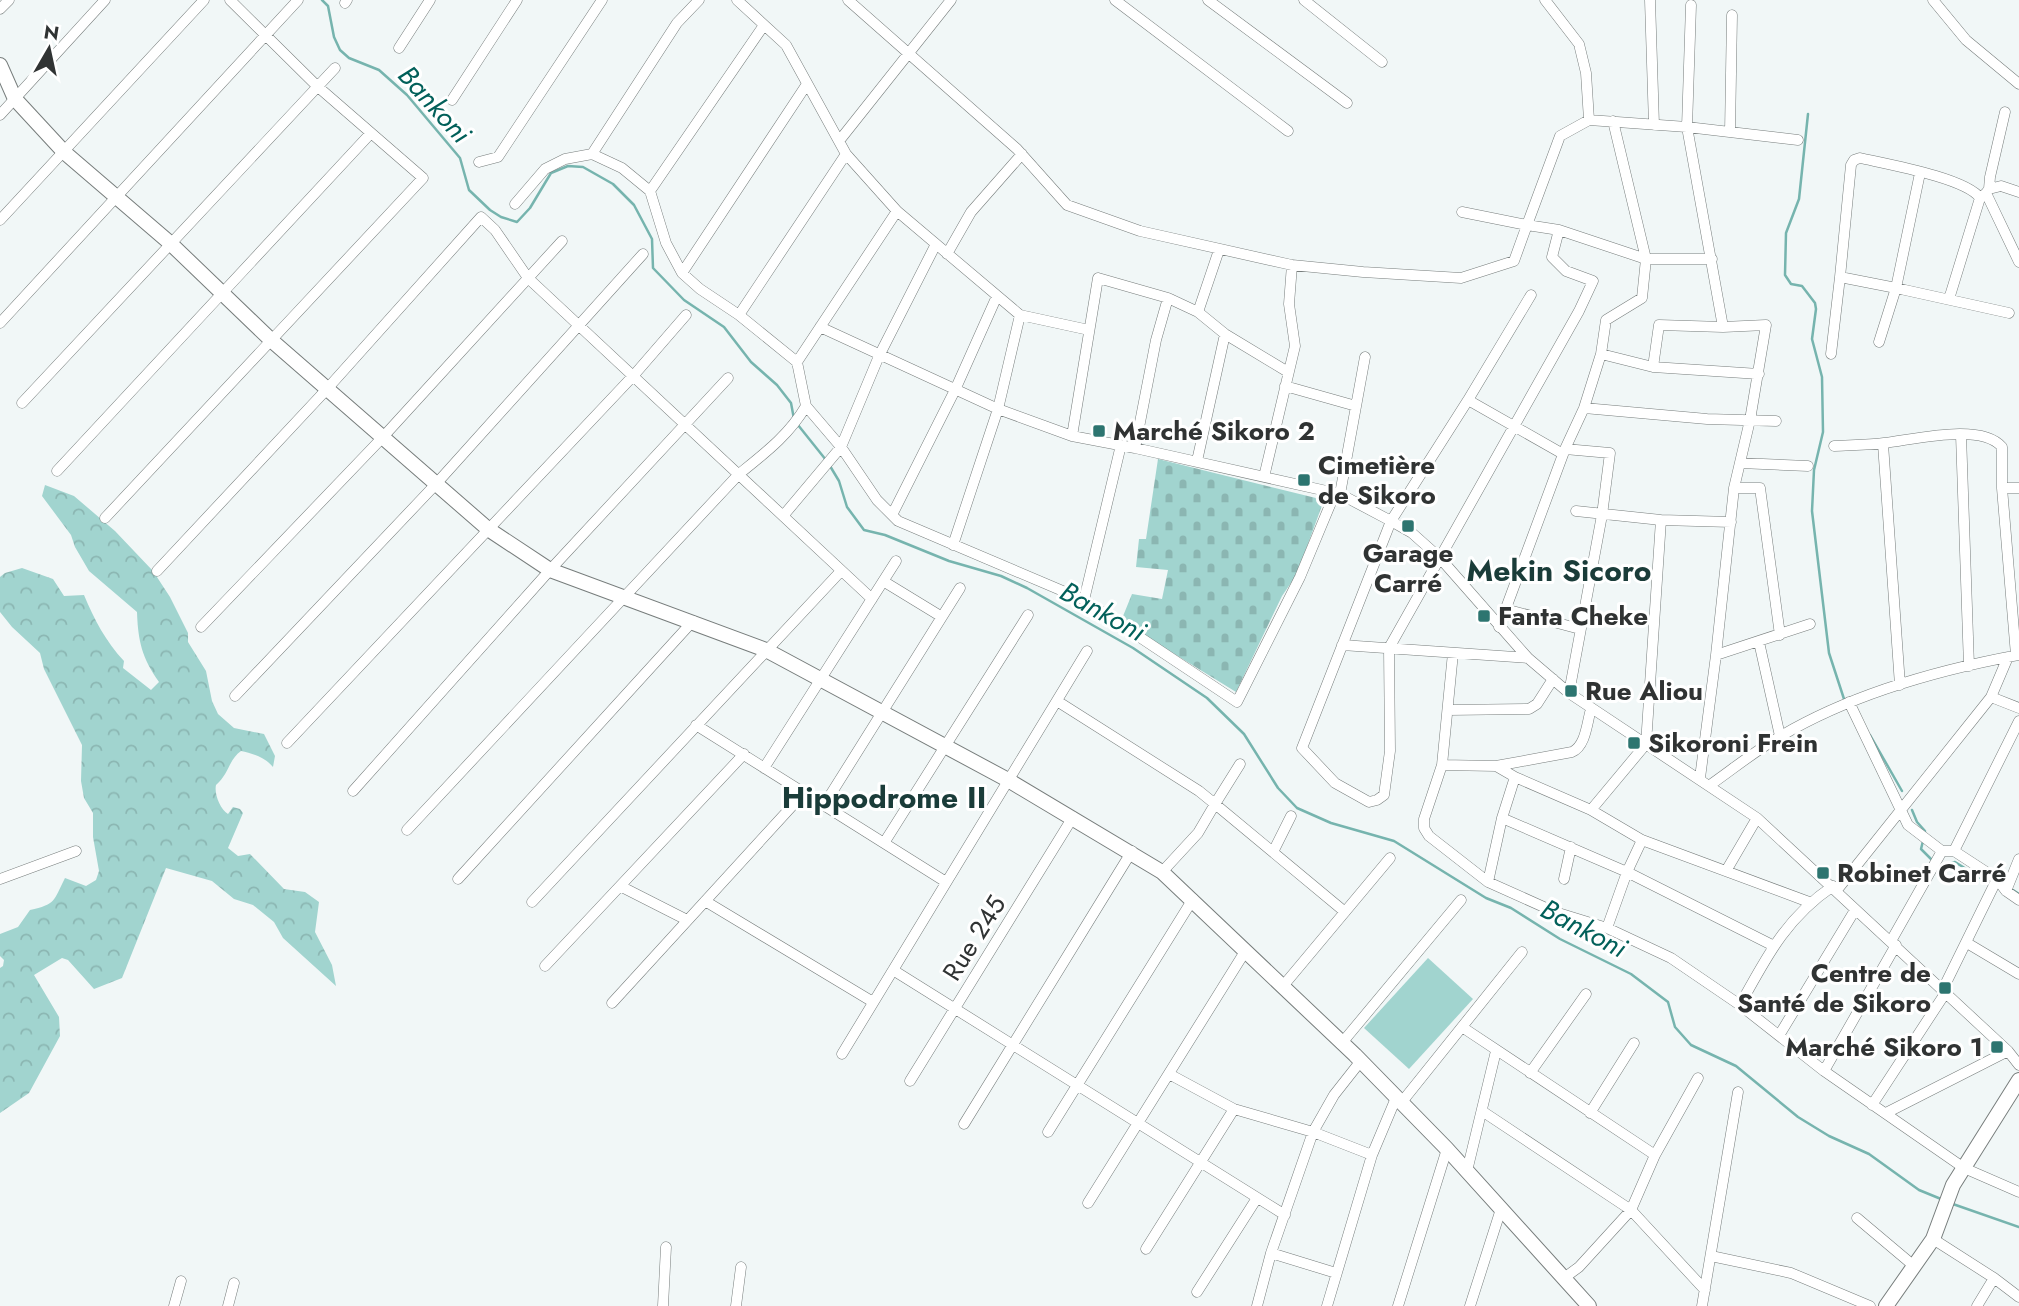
<svg xmlns="http://www.w3.org/2000/svg" width="2019" height="1306" font-family="Jost,sans-serif">
  <style>
    .forest { fill: url(#forest-crowns) }
    .cemetery { fill: url(#cemetery-stones) }
    .pitch { fill: #a1d4cf }
    .lines { fill: none; stroke-linecap: round; stroke-linejoin: round }
    .stream { stroke: #76b4ae; stroke-width: 2.5 }
    .street-casing { stroke: #777d7c; stroke-width: 11 }
    .secondary-casing { stroke: #777d7c; stroke-width: 16 }
    .street { stroke: #fff; stroke-width: 10 }
    .secondary { stroke: #fff; stroke-width: 14 }
    .poi-dot { fill: #2d7570; stroke: #fff; stroke-width: 2.5 }
    .labels { text-anchor: middle; stroke-width: 6; stroke-linejoin: round; paint-order: stroke }
    .poi-label { font-size: 26px; font-weight: bold; fill: #303333; stroke: #fff; text-anchor: start }
    .street-label { font-size: 26px; fill: #303333; stroke: #fff }
    .water-label { font-size: 28px; font-style: italic; fill: #02605a; stroke: #fff }
    .quarter-label { font-size: 30px; font-weight: bold; fill: #1a3c39; stroke: #fff }
  </style>
  <defs>
    <pattern id="forest-crowns" width="20" height="18" patternUnits="userSpaceOnUse" patternTransform="scale(1.75)"><rect width="20" height="18" fill="#a1d4cf"/><path d="M2 6a3 3 0 1 1 6 0M12 15a3 3 0 1 1 6 0" fill="none" stroke="#8bb6b2"/></pattern>
    <pattern id="cemetery-stones" width="16" height="16" patternUnits="userSpaceOnUse" patternTransform="scale(1.75)"><rect width="16" height="16" fill="#a1d4cf"/><path d="M2 7V4a2 2 0 0 1 4 0v3zM10 15v-3a2 2 0 0 1 4 0v3z" fill="#8bb6b2"/></pattern>
  </defs>
  <rect width="100%" height="100%" fill="#f1f7f7"/>
  <!-- forest -->
  <path class="forest" d="M45,485l29,11 41,35 38,40 17,26 18,36v9l18,29 6,30 6,13 16,14 30,6 11,22 -2,11c-7,-9 -21,-14 -32,-16 -12,8 -12,23 -25,34 -2,9 4,24 12,29l5,-7 7,2 3,4 -15,35 10,8 12,-2 34,35 21,3 14,10 -4,30 17,33 4,21 -53,-48 -9,-16 -21,-17 -19,-6 -22,-18 -46,-13 -44,110 -28,11 -26,-29 -6,-2 -28,17 25,42 1,19 -31,57 -29,20v-145l3,-2 1,-6 -4,-4v-22l18,-7 12,-17c26,-6 23,-8 35,-32l21,8 10,-6 3,-9 -6,-34v-24l-9,-15 -3,-17 1,-36 -38,-76 -4,-16 -28,-26 -12,-15v-35l5,-4 17,-5 31,11 11,17 20,-1c10,24 22,47 40,66l-1,7 28,22 8,-8c-17,-24 -21,-41 -22,-70l-48,-41 -14,-24 -4,-12 -29,-39z"/>
  <!-- cemetery -->
  <path class="cemetery" d="M1158,459l166,41 -27,74 -15,22 -46,96 -115,-71 11,-27 30,5 6,-29 -32,-3 3,-28h7z"/>
  <!-- pitch -->
  <path class="pitch" d="M1428,958l45,41 -64,70 -45,-41z"/>
  <g class="lines">
    <!-- stream -->
    <path class="stream" d="M322,0l6,6 6,31 6,13 9,8 30,12 28,25 53,63 9,32 21,20 11,7 16,5 13,-14 21,-35 17,-7 15,1 30,17 21,21 18,34 1,29 31,32 40,27 27,35 26,23 14,18 3,16
      M1808,114l-9,85 -13,34 -1,42 6,9 11,2 13,17 1,6 -4,30 10,38 1,55 -9,38 -2,41 17,142 15,46
      M798,425l28,35
      M830,466l9,15 8,26 17,23 21,5 64,26 52,15 26,12 106,60 74,50 37,36 34,54 19,20 34,15 63,18 92,57 25,10 49,31 71,35 37,28 7,25 16,18 45,21 62,51 31,19 40,18 50,36 22,9
      M1870,735l32,56
      M1912,810l5,12 8,9
      M1923,841l-2,8 10,10
      M1941,865l14,-3 32,20
      M2013,890l6,4
      M1950,1203l69,24"/>
    <defs>
      <path id="street" d="M737,0l49,45 60,109 51,57 123,104 69,15
        M848,0l169,149 50,56 73,26 152,34 71,7 98,6 53,-17 13,-36 32,5 87,29h66
        M1115,0l173,131
        M1208,0l139,103
        M1304,0l78,62
        M1545,0l34,44 7,29 3,47
        M1650,0l4,125
        M1933,0l33,40 53,44
        M345,3l2,-3
        M1691,5l-4,122 36,200
        M0,9l9,-9
        M399,48l31,-48
        M452,100l65,-100
        M2005,112l-15,65 -1,12 -3,4 33,69
        M0,115l105,-115
        M1730,132l2,-117
        M839,141l112,-141
        M592,154l85,-131 22,-23
        M479,162l19,-5 104,-157
        M1989,189l12,-3 18,6
        M650,191l114,-166
        M515,204l30,-35 20,-10 27,-5 30,14 28,23 16,52 16,30 18,16 39,26 58,47 9,44 35,41 36,53 21,21 186,79 153,102 63,-125 35,-84
        M1462,212l65,13 33,-89 29,-16 98,7 111,13
        M0,220l204,-220
        M947,254l24,-42 51,-58
        M682,273l125,-189
        M1840,277l11,-112 3,-5 6,-2c26,6 106,20 120,40l6,-5
        M1531,295l-63,105 -77,121 -89,227 33,35 34,19 8,-2 7,-5 6,-44 -1,-103 190,-337 14,-30 -27,-10 -14,-14 7,-27
        M1949,299l31,-101
        M1198,312l21,-62
        M739,315l107,-161
        M0,323l298,-323
        M820,327l178,82 74,27 63,12 205,46 51,27 21,12 28,25 88,100 41,35 188,125 251,233 11,14
        M1879,342l17,-54 113,25
        M1601,354l52,13 106,7
        M1831,354l9,-77 56,11 24,-115
        M797,362l100,-151
        M1653,367l6,-42 64,2 43,-2 -16,95 -16,68 -18,167 -16,123
        M1285,386l71,20
        M1468,400l95,54
        M22,403l313,-335
        M1584,408l123,11 69,2
        M1961,435l8,231
        M1072,436l26,-158 70,20 30,14 27,22 63,38
        M1883,444l17,241
        M1834,446c17,-1 34,-1 50,-3 29,-3 97,-21 118,4v41l14,167
        M1135,448l21,-108 12,-42
        M1565,449l45,4 -8,62 -33,178
        M1197,461l28,-127
        M1740,463l68,3
        M57,471l314,-338
        M1264,477l31,-131 -6,-42 3,-39
        M1734,488h26l20,147
        M2002,488h17
        M1340,494l25,-137
        M1576,511l85,9 70,2
        M892,515l63,-125 42,-94
        M783,516l58,-69 38,-91 57,-112
        M105,518l318,-340 -106,-92 -87,-86
        M953,545l45,-136 22,-94
        M157,571l170,-182 154,-172 14,13 33,48 344,321
        M883,581l59,36
        M1084,600l37,-155
        M1505,609l75,20
        M201,627l182,-190 179,-196
        M1499,627l66,-178 19,-41 17,-54 5,-34 36,-22 4,-39 -33,-138
        M1759,642l21,94
        M1342,645l186,13
        M1453,653l-11,112 -18,54v9l5,8 59,46 67,30 52,16 64,30 69,47 84,66 140,97 55,24
        M1716,655l94,-31
        M235,696l201,-212 207,-230
        M1991,697l28,11
        M1057,701l142,90 16,13 25,-40
        M1849,702l59,123 34,26h12l43,28 9,12 13,9
        M1448,710l81,-1 8,-5 16,-25
        M696,725l250,157
        M287,743l347,-368 52,-60
        M1442,765l54,1 76,-14c14,-6 15,-30 19,-43
        M1496,766l19,11 -13,41
        M764,768l132,-207
        M1515,777l76,33 51,30 167,62
        M1710,785c23,-16 46,-35 71,-49 71,-42 157,-66 238,-81
        M353,791l197,-221 178,-192
        M824,805l136,-217
        M1591,810l55,-66 15,-224
        M407,830l332,-356c26,-21 50,-39 67,-68
        M884,843l144,-228
        M1954,851l65,-130
        M1273,852l18,-36
        M1726,871l31,-53
        M1162,872l36,-39 17,-29 130,108
        M0,879l76,-28
        M458,879l235,-258
        M1564,879l7,-32
        M1488,882l14,-64 125,54 145,73
        M620,886l67,34
        M1837,890l154,-193 17,-40
        M2006,891l13,-32
        M705,901l168,101
        M532,902l309,-331
        M1607,928l20,-56 15,-32
        M1891,941l51,-90
        M1967,943l52,31
        M545,966l199,-212
        M893,970l392,245
        M1283,986l107,-128
        M1943,989l54,-110
        M612,1003l192,-210
        M1740,1005c27,-49 46,-87 93,-119
        M1462,1027l193,128
        M1780,1034l75,-124
        M1341,1044l120,-144
        M842,1054l245,-403
        M1824,1071l72,-126
        M1530,1073l56,-79
        M1169,1074l65,35 79,23 59,23
        M910,1081l163,-264
        M1401,1103l121,-151
        M1872,1105l74,-113
        M1482,1111l149,99 74,80
        M1590,1113l44,-70
        M1886,1113l122,-62
        M964,1124l168,-273
        M1048,1132l145,-233
        M1467,1171l29,-120
        M1088,1203l158,-253
        M1857,1218l57,48
        M1933,1239l61,39 25,19
        M1146,1249l88,-140
        M1271,1253l65,20
        M1711,1256l80,17 79,33
        M1564,1278l15,-11 52,-57 24,-55 43,-77
        M1197,1292l60,-94
        M174,1306l7,-25
        M228,1306l6,-23
        M663,1306l3,-59
        M736,1306l5,-39
        M1257,1306l14,-53 42,-121 21,-37 26,-33
        M1327,1306l45,-151 24,-57
        M1398,1306l49,-157
        M1470,1306l31,-97
        M1702,1306l36,-214
        M1977,1306l17,-28"/>
      <path id="secondary" d="M0,65l15,34 49,53 106,91 101,97 217,189 62,41 216,80 242,130 154,92 193,183 92,94 142,157
        M1886,1306l47,-67 20,-54 66,-105"/>
    </defs>
    <!-- street casing -->
    <use href="#street" class="street-casing"/>
    <!-- secondary casing -->
    <use href="#secondary" class="secondary-casing"/>
    <!-- street -->
    <use href="#street" class="street"/>
    <!-- secondary -->
    <use href="#secondary" class="secondary"/>
  </g>
  <!-- markers -->
  <g class="poi-dot">
    <rect x="1092" y="424" width="14" height="14" rx="3.5"/>
    <rect x="1297" y="473" width="14" height="14" rx="3.5"/>
    <rect x="1401" y="519" width="14" height="14" rx="3.5"/>
    <rect x="1477" y="609" width="14" height="14" rx="3.5"/>
    <rect x="1564" y="684" width="14" height="14" rx="3.5"/>
    <rect x="1627" y="736" width="14" height="14" rx="3.5"/>
    <rect x="1816" y="866" width="14" height="14" rx="3.5"/>
    <rect x="1938" y="981" width="14" height="14" rx="3.5"/>
    <rect x="1990" y="1040" width="14" height="14" rx="3.5"/>
  </g>
  <g class="labels">
    <!-- poi labels -->
    <g class="poi-label">
      <text x="1113" y="440">Marché Sikoro 2</text>
      <text x="1318" y="474">Cimetière<tspan x="1318" dy="30">de Sikoro</tspan></text>
      <text x="1408" y="562" text-anchor="middle">Garage<tspan x="1408" dy="30">Carré</tspan></text>
      <text x="1498" y="625">Fanta Cheke</text>
      <text x="1585" y="700">Rue Aliou</text>
      <text x="1648" y="752">Sikoroni Frein</text>
      <text x="1837" y="882">Robinet Carré</text>
      <text x="1931" y="982" text-anchor="end">Centre de<tspan x="1931" dy="30">Santé de Sikoro</tspan></text>
      <text x="1983" y="1056" text-anchor="end">Marché Sikoro 1</text>
    </g>
    <!-- street labels -->
    <g class="street-label">
      <text transform="translate(974 938) rotate(-58)" y="9">Rue 245</text>
    </g>
    <!-- water labels -->
    <g class="water-label">
      <text transform="translate(435 104) rotate(48)" y="10">Bankoni</text>
      <text transform="translate(1103 611) rotate(29)" y="10">Bankoni</text>
      <text transform="translate(1584 928) rotate(28)" y="10">Bankoni</text>
    </g>
    <!-- quarter labels -->
    <g class="quarter-label">
      <text x="1559" y="581">Mekin Sicoro</text>
      <text x="884" y="808">Hippodrome II</text>
    </g>
  </g>
  <!-- north arrow -->
  <g transform="translate(49 49) rotate(9)" stroke="#ffffff" stroke-width="5" paint-order="stroke">
  <path d="M0-5L12 26L0 18L-12 26Z" fill="#303333"/>
  <text y="-10" font-size="19" font-weight="bold" text-anchor="middle" fill="#303333">N</text>
  </g>
</svg>
